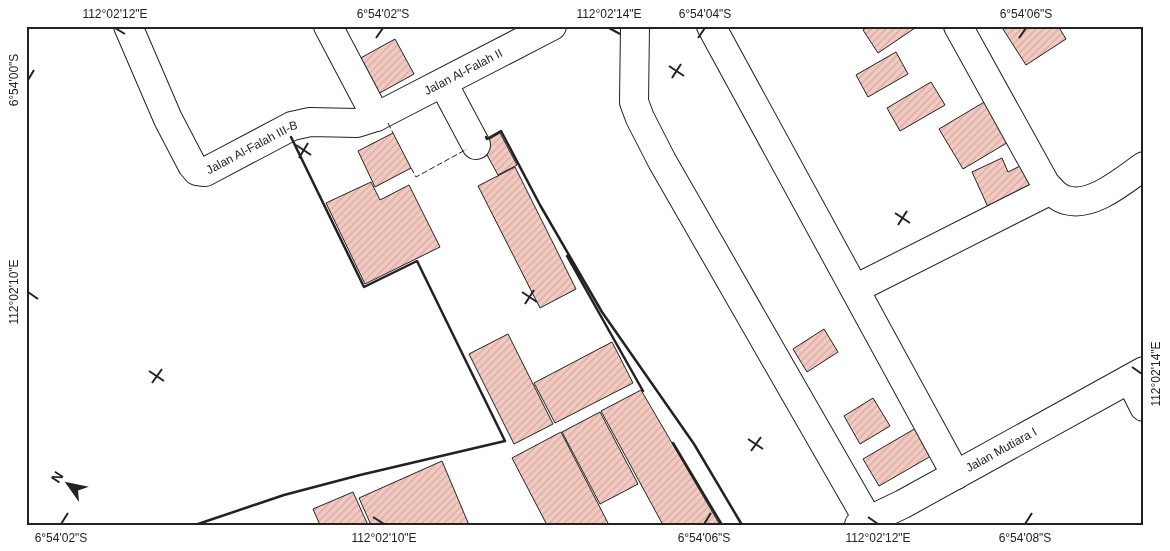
<svg xmlns="http://www.w3.org/2000/svg" width="1170" height="551" font-family="Arial,sans-serif">
  <style>
    .building { fill: url(#building-hatch); stroke: #222 }
    .lines { fill: none; stroke-linecap: round; stroke-linejoin: round }
    .minor-casing { stroke: #222; stroke-width: 30 }
    .minor { stroke: #fff; stroke-width: 28 }
    .fence { stroke: #222; stroke-width: 1; stroke-dasharray: 6 2.5; stroke-linecap: butt }
    .wall { stroke: #222; stroke-width: 2.5 }
    .ticks { fill: none; stroke: #222; stroke-width: 2 }
    .labels { text-anchor: middle; stroke-width: 4; stroke-linejoin: round; paint-order: stroke }
    .street-label { font-size: 12px; fill: #222; stroke: #fff }
    .neatline { fill: none; stroke: #222; stroke-width: 2 }
    .ticks-label { font-size: 12px; text-anchor: middle; fill: #222 }
  </style>
  <defs>
    <pattern id="building-hatch" width="6" height="6" patternUnits="userSpaceOnUse" patternTransform="scale(1.25)"><rect width="6" height="6" fill="#f3c9c0"/><path d="M-1 1l2-2M0 6l6-6M5 7l2-2" fill="none" stroke="#d0aca5"/></pattern>
  </defs>
  <rect width="100%" height="100%" fill="#fff"/>
  <!-- building -->
  <path class="building" d="M869,26h45l1,2 -37,25 -15,-23z
    M1001,26h57l8,13 -40,26z
    M395,39l19,35 -38,21 -19,-35z
    M896,52l12,22 -40,23 -12,-22z
    M931,82l14,23 -45,26 -13,-23z
    M986,101l24,40 -47,28 -24,-40z
    M393,133l18,35 -36,19 -17,-36z
    M500,133l17,32 -19,10 -17,-31z
    M1002,158l6,14 20,-10 9,21 -49,24 -16,-35z
    M515,167l61,122 -36,19 -62,-122z
    M371,182l9,18 29,-15 31,62 -75,37 -39,-81z
    M824,329l14,23 -31,20 -14,-23z
    M508,334l45,90 -39,20 -45,-90z
    M612,342l21,41 -78,40 -21,-40z
    M641,390l79,135h-57l-62,-114z
    M873,398l17,28 -30,18 -16,-28z
    M600,412l38,72 -38,20 -38,-72z
    M916,428l15,28 -52,30 -16,-27z
    M561,432l48,93h-62l-35,-67z
    M442,461l27,64h-98l-12,-27z
    M353,492l14,31 -4,2h-43l-7,-16z"/>
  <g class="lines">
    <defs>
      <g id="minor">
        <path id="s1" d="M128,26l40,93 24,46 5,6 8,1 87,-46 18,-4 47,1 19,-6 176,-91"/>
        <path d="M328,26l48,91"/>
        <path d="M635,26l-1,76 6,16 22,43 206,359"/>
        <path d="M711,26l245,449"/>
        <path d="M958,26l87,157c5,6 12,15 21,17 26,8 58,-20 78,-34"/>
        <path d="M443,83l33,62"/>
        <path d="M855,289l196,-99"/>
        <path d="M1130,379l14,28"/>
        <path id="s2" d="M859,525l44,-21 241,-133"/>
      </g>
    </defs>
    <!-- minor casing -->
    <use href="#minor" class="minor-casing"/>
    <!-- minor -->
    <use href="#minor" class="minor"/>
    <!-- fence -->
    <path class="fence" d="M388,123l5,10
      M411,168l5,9 51,-28"/>
    <!-- wall -->
    <path class="wall" d="M486,137l1,2 14,-8 39,74 62,107 92,132 48,81
      M567,256l76,135
      M673,443l49,82
      M195,525l89,-30 76,-20 145,-34 -88,-180 -53,26 -73,-150"/>
  </g>
  <!-- ticks -->
  <path class="ticks" d="M115,28l10,6M609,28l11,6M376,38l7,-10M698,38l7,-10M1019,38l7,-10M669,66l15,10M672,78l9,-14M28,80l6,-10M296,145l15,10M299,158l9,-15M895,213l15,10M898,225l9,-14M28,292l10,7M522,292l15,10M525,304l9,-14M1132,367l10,7M149,371l15,10M152,383l10,-14M748,439l15,10M751,451l10,-14M373,517l11,7M868,517l10,7M61,524l7,-11M704,524l7,-11M1025,524l7,-11"/>
  <g class="labels">
    <!-- street labels -->
    <g class="street-label">
      <text dy="4" stroke="none"><textPath href="#s1" startOffset="451">Jalan Al-Falah II</textPath></text>
      <text dy="4" stroke="none"><textPath href="#s1" startOffset="222">Jalan Al-Falah III-B</textPath></text>
      <text dy="4" stroke="none"><textPath href="#s2" startOffset="161">Jalan Mutiara I</textPath></text>
    </g>
  </g>
  <!-- border -->
  <rect width="1170" height="551" fill="none" stroke="#ffffff" stroke-width="55"/>
  <!-- north arrow -->
  <g transform="translate(68 484) rotate(303)" stroke="#ffffff" stroke-width="4" paint-order="stroke">
  <path d="M0-4L9 19L0 12L-9 19Z" fill="#222222"/>
  <text y="-8" font-size="14" font-weight="bold" text-anchor="middle" fill="#222222">N</text>
  </g>
  <rect x="28" y="28" width="1114" height="496" class="neatline"/>
  <g class="ticks-label">
    <text x="115" y="18">112°02'12"E</text>
    <text x="383" y="18">6°54'02"S</text>
    <text x="609" y="18">112°02'14"E</text>
    <text x="705" y="18">6°54'04"S</text>
    <text x="1026" y="18">6°54'06"S</text>
    <text transform="translate(14 80) rotate(-90)" y="4">6°54'00"S</text>
    <text transform="translate(14 292) rotate(-90)" y="4">112°02'10"E</text>
    <text transform="translate(1156 374) rotate(-90)" y="4">112°02'14"E</text>
    <text x="61" y="542">6°54'02"S</text>
    <text x="384" y="542">112°02'10"E</text>
    <text x="704" y="542">6°54'06"S</text>
    <text x="878" y="542">112°02'12"E</text>
    <text x="1025" y="542">6°54'08"S</text>
  </g>
</svg>
